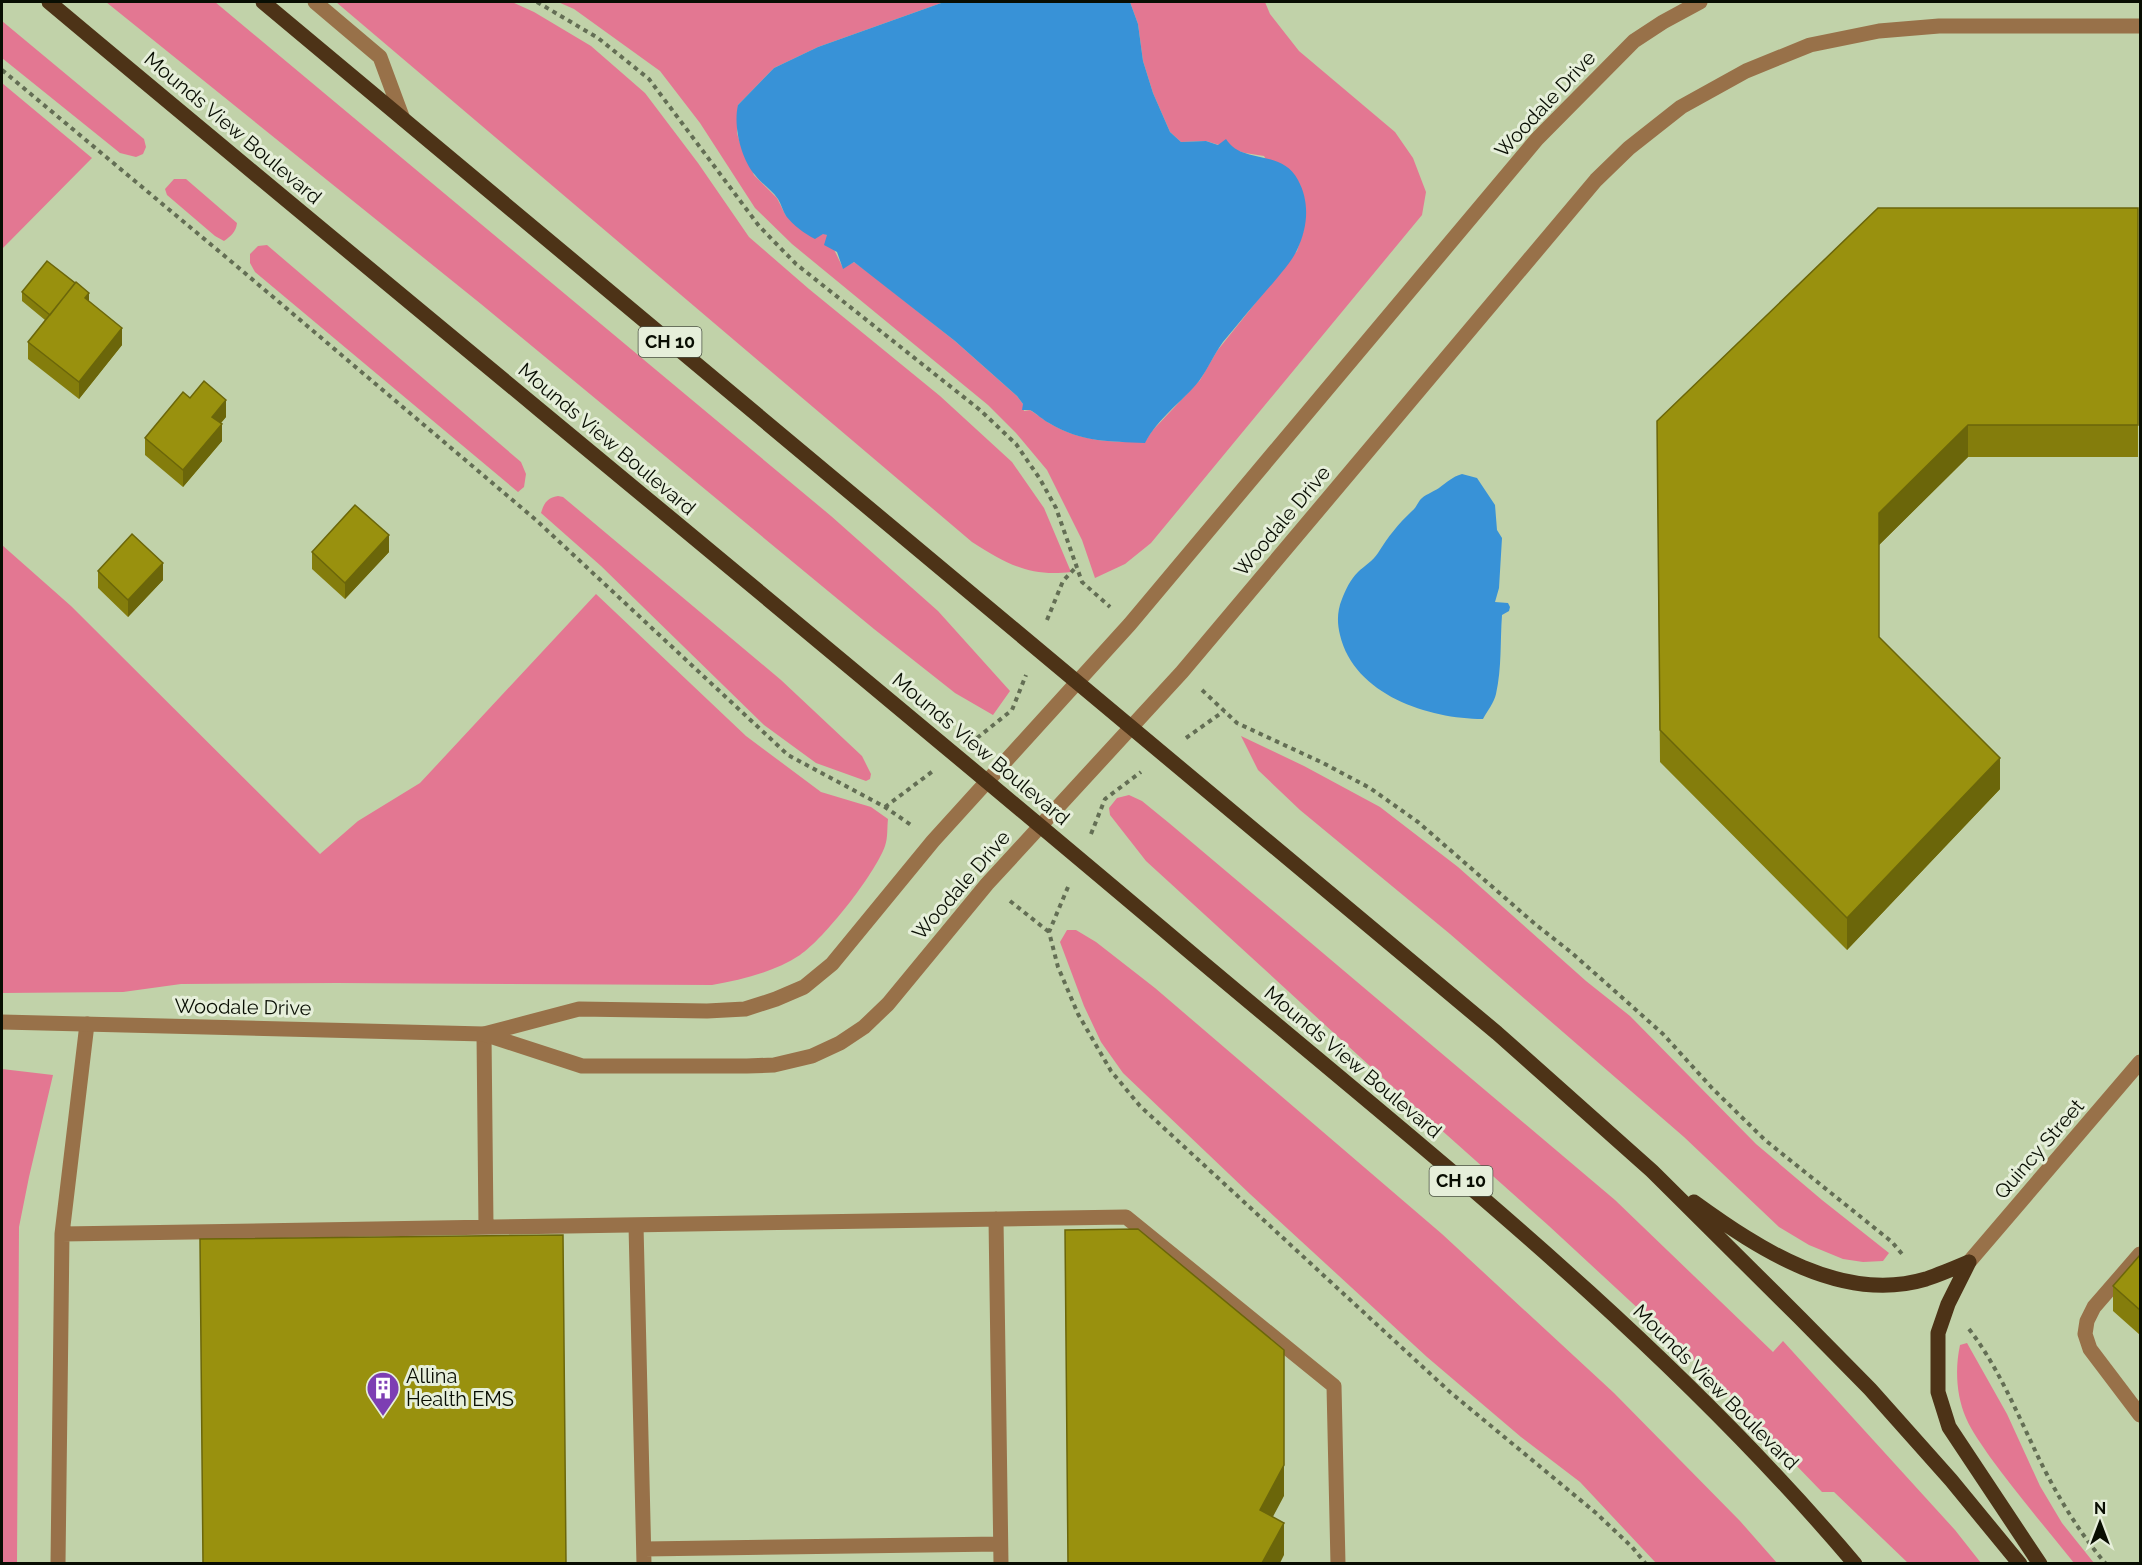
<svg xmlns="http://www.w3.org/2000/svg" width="2142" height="1565" font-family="Raleway,sans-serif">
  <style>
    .green { fill: #e37792 }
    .water { fill: #3892d7 }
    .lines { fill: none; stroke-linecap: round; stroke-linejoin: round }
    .path { stroke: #636e54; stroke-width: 4; stroke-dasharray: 4.5 4.5; stroke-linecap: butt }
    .service { stroke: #987149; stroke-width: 15 }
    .tertiary { stroke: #987149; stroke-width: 15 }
    .primary { stroke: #4d3317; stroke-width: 15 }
    .wall { fill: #847d0c }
    .shaded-wall { fill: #6b660a }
    .building { fill: #99910e; stroke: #6b660a; stroke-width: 1.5 }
    .labels { text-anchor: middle; stroke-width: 6; stroke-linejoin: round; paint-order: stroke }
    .shield { fill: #e6efda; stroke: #4b5244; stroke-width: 1.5 }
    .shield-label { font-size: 18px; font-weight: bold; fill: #090e03 }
    .street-label { font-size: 20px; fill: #090e03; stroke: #e6efda }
    .poi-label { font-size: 20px; fill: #090e03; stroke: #e6efda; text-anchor: start }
  </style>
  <rect width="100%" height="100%" fill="#c1d2a9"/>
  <!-- green -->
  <path class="green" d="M106,2h109l616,514 107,95 72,80 -17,24 -38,-22 -81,-64 -393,-325z
    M336,2h176l22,10 57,34 54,47 53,70 51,74 60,52 131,107 72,66 32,46 27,64c-42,5 -64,-8 -99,-30z
    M558,2h386l-126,45 -44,21 -36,37 -1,28 3,10 14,32 23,23 9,18 41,19 16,33 11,-6 15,11 86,68 62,55 6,8 1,7 6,-1c7,4 12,9 19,13 32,19 61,19 96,19l7,-11 48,-51 17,-29 80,-100 7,-22 -40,-73 -19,-3 -39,-12 -25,1 -11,-10 -17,-39 -10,-32 -5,-37 -8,-22h135l5,12 29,37 96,81 18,26 13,34 -4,23 -271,328 -26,21 -30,14 -13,-38 -35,-70 -31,-37 -28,-28 -196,-161 -37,-36 -55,-85 -40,-52 -86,-62z
    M2,21l142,118 2,8 -3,7 -7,3 -16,-4 -118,-95z
    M2,83l90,75 -90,91z
    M174,179h12l51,44c-1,9 -6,13 -13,18l-9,-5 -48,-41 -2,-6z
    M267,245l254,217 5,12 -2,13 -6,5 -263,-220 -5,-9v-9l8,-8z
    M558,496l5,1 218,183 81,76 9,18 -1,5 -4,2 -50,-18 -52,-38 -163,-159 -60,-53c3,-10 6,-15 17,-17z
    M2,545l69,61 249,248 38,-33 62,-38 176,-189 150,142 75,56 50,15 17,12c-1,8 0,19 -3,27 -10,28 -61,93 -85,109 -26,17 -58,25 -88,30l-376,-2 -155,1 -58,8 -121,1z
    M1241,736l63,30 76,41 78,60 128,114 44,35 126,128 66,56 67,53 -6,8 -20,1 -20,-3 -34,-14 -30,-18 -95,-90 -234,-203 -150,-124 -42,-40z
    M1129,795l13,6 27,22 446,377 158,152 10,-11 172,189 26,33h-73l-74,-71h-12l-125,-129 -148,-137 -166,-148 -237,-217 -36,-46 -1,-7 8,-10z
    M1067,930h9l20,12 59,46 287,246 172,159 126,128 37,42h-121l-76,-81 -59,-45 -94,-80 -177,-163 -127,-121 -22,-31 -17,-36 -24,-64z
    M2,1069l51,6 -24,102 -10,50 -2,337 -15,-1z
    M1967,1343l40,71 33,72 22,37 32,40h-20c-28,-35 -57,-69 -84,-106 -8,-12 -18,-25 -24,-39 -10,-23 -11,-50 -6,-73z"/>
  <!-- water -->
  <path class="water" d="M944,2h186l8,22 5,37 10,32 17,39 11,10 25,-1 12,4 8,-6c16,26 55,9 72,41 12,22 10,47 -1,70 -5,11 -16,23 -24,33 -17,19 -33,39 -50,59 -9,12 -15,27 -24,39 -17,21 -41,37 -54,62 -36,-2 -63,0 -96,-20 -6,-3 -12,-9 -19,-13h-8l1,-6 -6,-8 -62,-55 -101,-79 -11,7 -6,-17 -13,-7 3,-10 -4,-1 -8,5c-10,-5 -22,-14 -29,-23 -3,-5 -5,-12 -8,-17 -6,-9 -16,-15 -23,-24 -14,-16 -22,-49 -17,-70l36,-37 44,-21z
    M1462,474l15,4 18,27 2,25 5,8 -3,50 -4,14 13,1 2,4 -1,4 -7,4c-2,27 0,52 -6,79 -2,9 -9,17 -13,25 -54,0 -129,-24 -143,-84 -3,-12 -3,-24 2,-36 4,-10 8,-19 16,-27 6,-6 15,-11 20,-19 10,-16 20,-29 34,-42 4,-3 5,-7 8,-11 4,-5 13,-8 19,-12 8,-6 13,-11 23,-14z"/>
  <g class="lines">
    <!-- path -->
    <path class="path" d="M537,2l61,36 51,41 110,147 37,38 184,146 36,34 24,35 16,29 26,74 28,25
      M2,70l231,193 303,257 252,235 97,52 26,18
      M1047,620l16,-39 14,-15
      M1202,690l35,33 86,40 47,25 48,34 117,102 37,29 91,81 49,54 53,52 127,102 10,12
      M977,738l35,-28 14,-35
      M1186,738l38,-27
      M885,807l48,-36
      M1091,834l14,-35 36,-27
      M1068,887l-19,45 9,35 20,47 33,57 29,35 310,286 146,121 36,34 14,17
      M1010,901l39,31
      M1969,1329c27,35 45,77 64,117 19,41 43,83 73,118"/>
    <!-- service -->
    <path class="service" d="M315,2l65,55 23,62
      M484,1034l2,193
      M996,1219l5,345
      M636,1225l8,339
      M62,1234l1064,-17 208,169 4,178
      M2140,1254l-46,53 -7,14 -2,13 5,15 50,66
      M644,1549l356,-5
      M58,1564l4,-330 25,-210"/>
    <!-- tertiary -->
    <path class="tertiary" d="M2,1022l482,12 95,-25 128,2 38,-2 31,-10 28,-12 28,-23 101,-123 197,-217 407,-485 97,-98 29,-19 37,-20
      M484,1034l98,32h165l27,-1 38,-9 28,-13 24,-16 24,-23 99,-120 195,-212 414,-492 33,-32 52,-41 65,-36 64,-26 69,-14 60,-5h201
      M1969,1262l171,-200"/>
    <!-- primary -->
    <path class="primary" d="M49,2c377,316 759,627 1135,945 232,196 474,384 671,617
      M263,2l1234,1031 155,138 148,147 70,71 81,91 69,84
      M1694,1202c65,47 148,102 232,77 15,-5 29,-11 43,-17
      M1969,1262l-21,42 -10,29v59l11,35 91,137"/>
  </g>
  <!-- wall -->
  <path class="wall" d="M2138,208v249h-170l-89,88v92l121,152 -153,161 -187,-188 -3,-341z
    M22,292l67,9 33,44 -43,54 -51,-40v-17l17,-22 -23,-19z
    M226,417l-5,6 1,18 -39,46 -38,-32v-17z
    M312,552h77l-44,47 -33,-30z
    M98,571l65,9 -35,37 -30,-29z
    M2140,1255v80l-27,-24v-25z"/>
  <!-- shaded-wall -->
  <path class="shaded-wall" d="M89,293v17l-4,-12z
    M122,328v17l-43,54v-17z
    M226,400v17l-14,16v-16z
    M222,424v17l-39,46v-17z
    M1968,425v32l-89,88v-32z
    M389,535v17l-44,47v-16z
    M163,563v17l-35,37v-17z
    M2000,758v31l-153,161v-32z
    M1284,1465v31l-24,45v-31z
    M1284,1523v32l-4,8h-18z"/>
  <!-- building -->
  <path class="building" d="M1878,208h260v217h-170l-89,88v124l121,121 -153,160 -187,-188 -3,-309z
    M47,261l28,22 -25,32 -28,-23z
    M76,282l13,11 -4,5 37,30 -43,54 -51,-40z
    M204,381l22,19 -14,17 10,7 -39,46 -38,-32 38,-46 7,6z
    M355,505l34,30 -44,48 -33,-31z
    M132,534l31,29 -35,37 -30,-29z
    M1138,1229l146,121v115l-24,45 24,13 -22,40h-194l-3,-333z
    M563,1235l3,328h-363l-3,-324z
    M2140,1255v55l-27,-24z"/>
  <!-- icons -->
  <defs>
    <symbol id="building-pin" viewBox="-11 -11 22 30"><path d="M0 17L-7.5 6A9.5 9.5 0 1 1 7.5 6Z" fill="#7d3eb3" stroke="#e6efda"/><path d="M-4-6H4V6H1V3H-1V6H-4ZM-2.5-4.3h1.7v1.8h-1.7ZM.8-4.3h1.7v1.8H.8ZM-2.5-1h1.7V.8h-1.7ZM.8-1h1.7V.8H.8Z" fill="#fff"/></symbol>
  </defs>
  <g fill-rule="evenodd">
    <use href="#building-pin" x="364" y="1369" width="38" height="52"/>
  </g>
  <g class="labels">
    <!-- shield labels -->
    <g class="shield">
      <rect x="638.5" y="327" width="63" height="30" rx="4.5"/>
      <rect x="1429.5" y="1166" width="63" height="30" rx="4.5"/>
    </g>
    <g class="shield-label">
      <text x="670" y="348">CH 10</text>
      <text x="1461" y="1187">CH 10</text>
    </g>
    <!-- street labels -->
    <g class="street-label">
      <text transform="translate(1545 104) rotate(-47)" y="7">Woodale Drive</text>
      <text transform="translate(233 128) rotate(40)" y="7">Mounds View Boulevard</text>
      <text transform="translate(607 439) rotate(40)" y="7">Mounds View Boulevard</text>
      <text transform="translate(1282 521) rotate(-50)" y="7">Woodale Drive</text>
      <text transform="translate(981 749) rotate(40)" y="7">Mounds View Boulevard</text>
      <text transform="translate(961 885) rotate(-49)" y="7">Woodale Drive</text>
      <text transform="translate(243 1007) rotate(1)" y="7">Woodale Drive</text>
      <text transform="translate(1353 1062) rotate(40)" y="7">Mounds View Boulevard</text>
      <text transform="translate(2039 1149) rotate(-49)" y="7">Quincy Street</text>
      <text transform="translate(1716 1387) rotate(45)" y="7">Mounds View Boulevard</text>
    </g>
    <!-- poi labels -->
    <g class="poi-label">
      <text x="406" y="1383">Allina<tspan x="406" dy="23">Health EMS</tspan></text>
    </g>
  </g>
  <!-- border -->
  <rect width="2142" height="1565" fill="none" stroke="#090e03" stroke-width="6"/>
  <!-- north arrow -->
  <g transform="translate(2100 1523)" stroke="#e6efda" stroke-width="4.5" paint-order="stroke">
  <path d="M0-4.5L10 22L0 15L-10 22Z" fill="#090e03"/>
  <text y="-9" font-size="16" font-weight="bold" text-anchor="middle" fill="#090e03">N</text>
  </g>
</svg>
